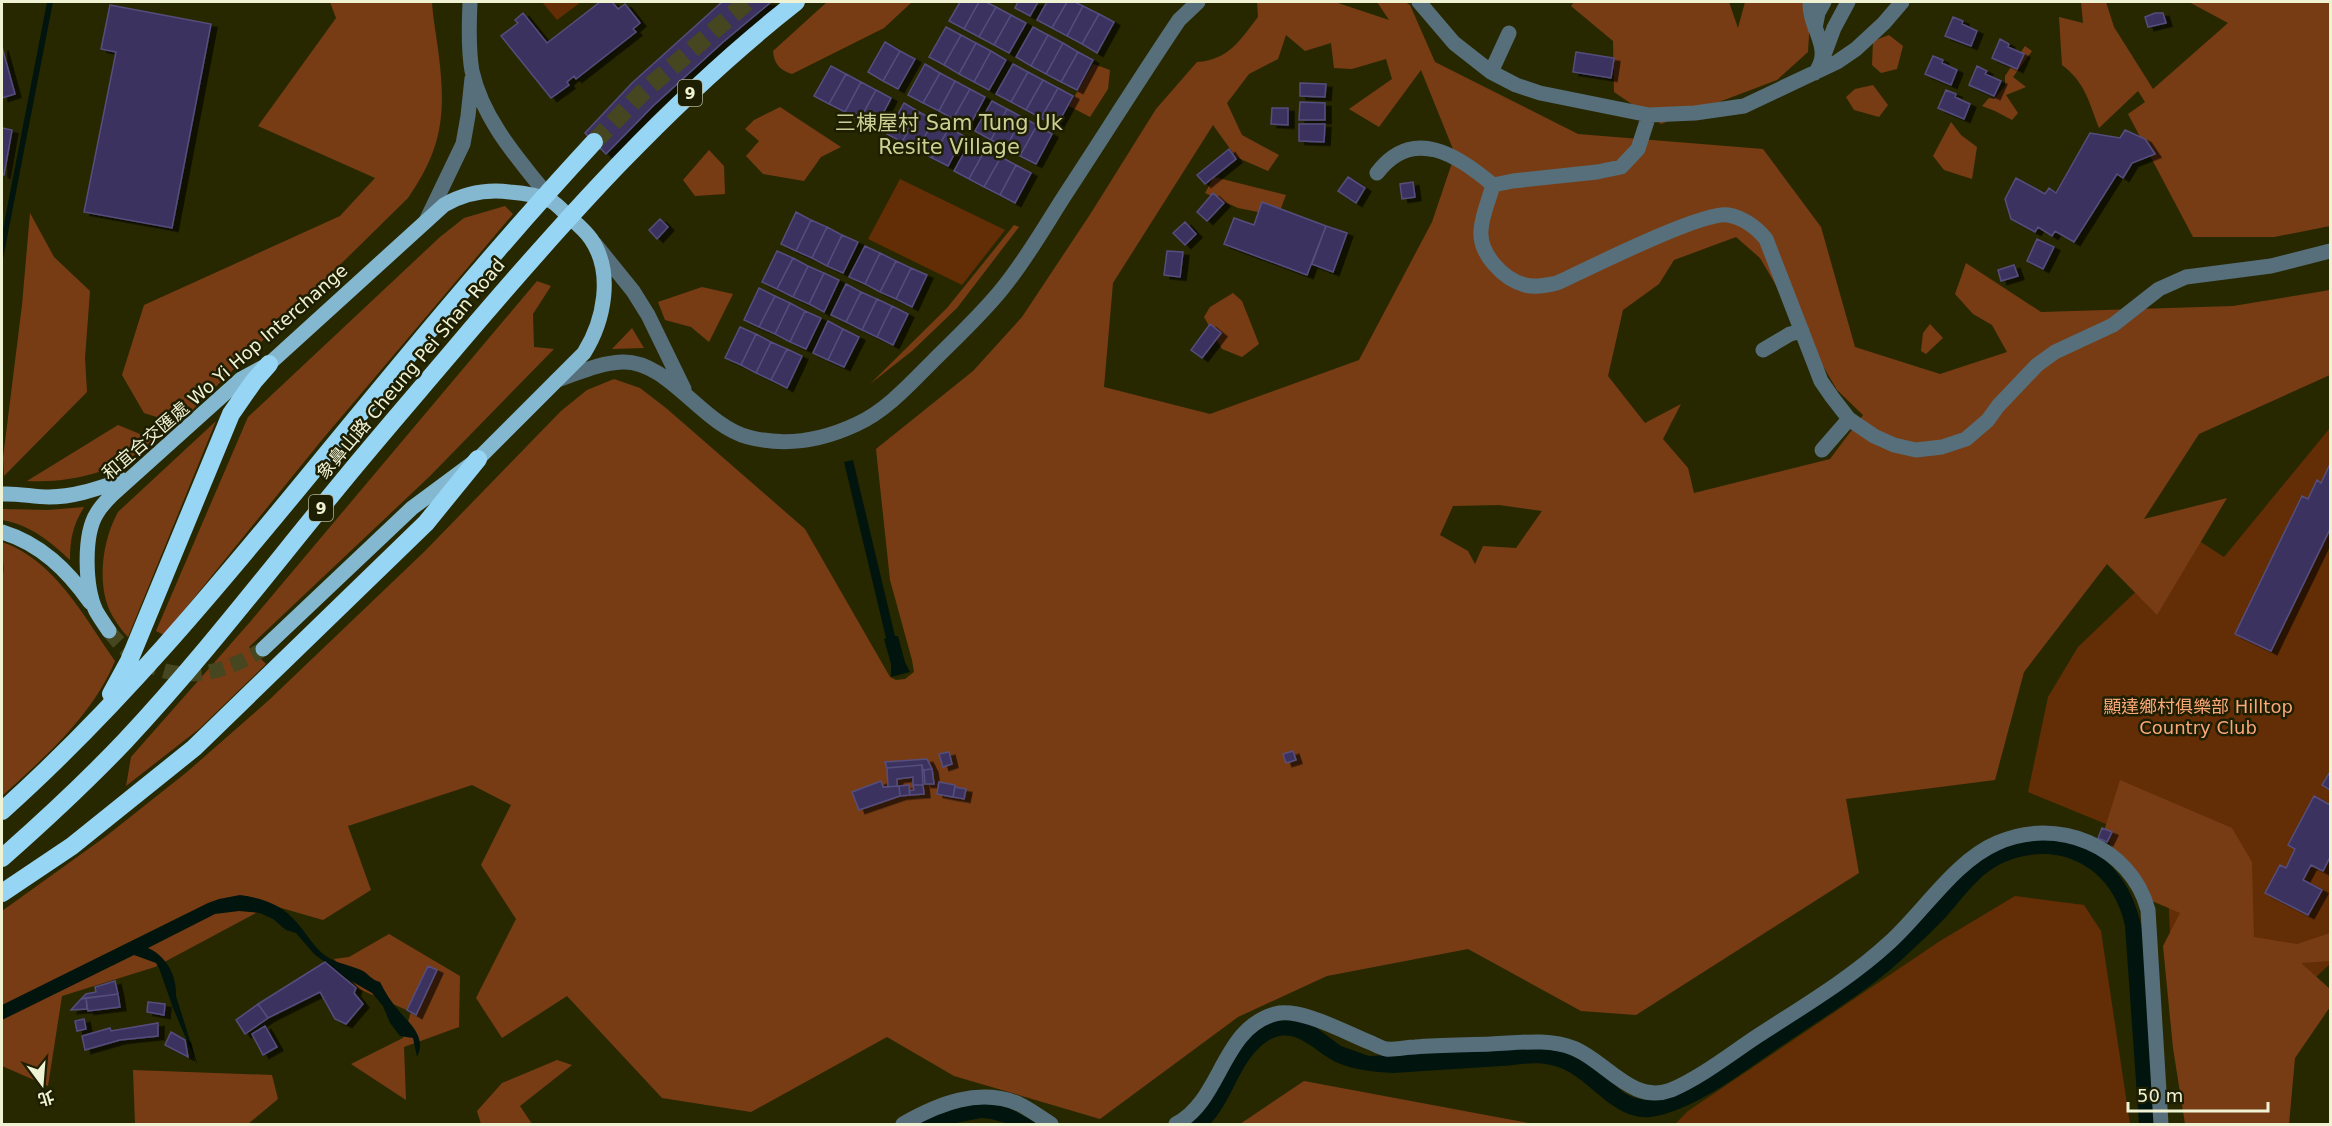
<svg xmlns="http://www.w3.org/2000/svg" width="2332" height="1126" font-family="'DejaVu Sans','Noto Sans TC',sans-serif">
  <style>
    .green { fill: #632d05 }
    .forest { fill: #783c14; fill-rule: evenodd }
    .water { fill: #01150e }
    .building { fill: #3a325f; stroke: #554e7d; stroke-width: 1.5; filter: url(#shadow) }
    .lines { fill: none; stroke-linecap: round; stroke-linejoin: round }
    .major-tunnel { stroke: #464620; stroke-width: 15; stroke-dasharray: 15 8; stroke-linecap: butt }
    .highway-tunnel { stroke: #464620; stroke-width: 18; stroke-dasharray: 18 9; stroke-linecap: butt }
    .minor { stroke: #566f7b; stroke-width: 15 }
    .major { stroke: #84b8d1; stroke-width: 15 }
    .highway { stroke: #96d5f4; stroke-width: 18 }
    .labels { text-anchor: middle; stroke-width: 5; stroke-linejoin: round; paint-order: stroke }
    .shield { fill: #1e1e02; stroke: #b1b295; stroke-width: 1.5 }
    .shield-label { font-size: 16px; font-weight: bold; fill: #f0f2d4 }
    .street-label { font-size: 18px; fill: #f0f2d4; stroke: #1e1e02 }
    .park-label { font-size: 18px; fill: #fba879; stroke: #1e1e02 }
    .quarter-label { font-size: 21px; fill: #cdd095; stroke: #1e1e02 }
  </style>
  <defs>
    <filter id="shadow"><feDropShadow dx="6" dy="3.5" stdDeviation="0" flood-color="#0009"/></filter>
  </defs>
  <rect width="100%" height="100%" fill="#282800"/>
  <!-- green -->
  <path class="green" d="M542,2h39l-24,18z
    M900,179l105,51 -43,55 -94,-46z
    M2330,428v536l-42,39 -118,-71 -3,-62 -17,-28 -122,-50 20,-95 30,-50 115,-110 31,20z
    M2015,896l69,9 17,26 29,193h-455l13,-13 252,-170z"/>
  <!-- forest -->
  <path class="forest" d="M330,2h102c1,18 5,36 7,55 7,58 3,92 -31,141l-230,226 -34,-11 -22,-38 22,-70 196,-89 35,-38 -117,-52 78,-108z
    M827,2h85l-28,26 -92,46c-12,-4 -18,-10 -19,-23z
    M1257,2h78l54,18 -12,-18h28l5,3 25,57 143,72 185,15 58,78 34,120 85,27 67,-22 -15,-27 -19,-11 -18,-20 11,-31 75,49 192,-6 97,-16v85l-131,59 -55,85 83,-21 -70,117 -50,-51 -83,108 -29,108 -149,19 13,74 -223,142 -55,-4 -113,-62 -141,27 -89,41 -138,102 -146,-43 -67,-39 -136,75 -89,-14 -95,-102 -65,42 -26,-40 40,-79 -35,-54 30,-60 -39,-20 -124,41 23,64 -48,30 -52,-15 -116,62 -93,29 -14,90 -46,-20v-155l103,-74 82,-65 82,-72 156,-149 136,-140 26,-21 27,-11 26,9 26,20 139,121 85,148 6,3 9,-1 9,-7 -2,-12 -22,-80 -14,-131 97,-78 49,-54 69,-104 65,-104 41,-47c32,-2 43,-22 61,-45zM1286,35l19,16 26,-8 3,25 18,1 34,-10 6,20 -43,30 30,18 42,-57 34,84 -23,68 -73,138 -149,54 -106,-27 9,-104 100,-158 23,32 32,14 11,-16 -37,-20 -15,-32 22,-29 29,-15zM1736,237l24,21 77,132 26,25 -33,44 -136,34 -6,-25 -25,-29 18,-35 -36,19 -37,-47 15,-66 36,-26 15,-24zM1499,505l43,6 -26,37 -33,-2 -8,18 -7,-13 -28,-16 13,-29z
    M1574,2h155l9,26 7,-26h66l-3,50 -31,28 -116,44 -47,-32 -1,-51 -42,-35z
    M2081,2h25l8,25 39,62 75,-66 -39,-21h141v224l-56,11h-81l-65,-123 17,-12 -7,-11 -39,37c-10,-26 -14,-46 -37,-63l-3,-48 24,6z
    M1889,35l14,11 -6,23 -16,4 -9,-8 1,-24z
    M2025,46l7,5 -19,26 13,10 -20,8 12,18 -6,7 -17,-9 -13,-5 7,-8 5,1 11,-13v-10z
    M1093,64l17,6 -2,19 -18,28 -21,-11z
    M1873,85l15,20 -9,12 -25,-7 -8,-13 9,-8z
    M780,107l61,40 -20,10 -17,24 -41,-7 -17,-18 13,-15 -14,-12 9,-9z
    M1951,122l10,13 16,12 -5,32 -28,-9 -11,-14z
    M709,150l15,16 1,28 -30,2 -12,-16z
    M1214,177l72,18 -8,21 -40,-8 -33,-15z
    M505,206l8,8 -192,227 -157,194 -8,-4 92,-214 192,-180 24,-19z
    M30,213l24,44 36,34 -5,67 2,34 -83,84 -1,-18 19,-153z
    M1014,225l5,2 -62,81 -45,43 -42,33 77,-76z
    M537,281l14,5 -18,28 1,33 20,2 -124,127 -181,171 17,17 -67,65 -73,57 5,-29 119,-135z
    M702,287l31,7 -24,48 -18,-15 -26,-7 -7,-18z
    M1233,293l9,8 17,43 -17,13 -20,-8 -18,-32 6,-10z
    M1930,324l13,14 -17,16 -5,-3 2,-18z
    M632,328l12,20 -32,1z
    M216,421l-88,216c-8,-9 -14,-17 -19,-28 -12,-29 -6,-70 9,-97z
    M118,425l39,16c-39,30 -81,42 -130,40z
    M84,507c-11,18 -14,32 -14,53 -19,-18 -41,-36 -68,-40v-11l46,1z
    M2,542c53,18 82,75 113,119 -22,54 -70,96 -113,135v-217c4,-12 -1,-24 0,-37z
    M2120,780l112,48 20,34 2,75 43,7 33,-11v28l-29,2 29,26v18l-35,51 -6,66h-104l-12,-76 -10,-102 17,-33 -28,-12 -49,-67z
    M389,934l71,42 -1,51 -55,20 2,53 -55,-36 52,-26 8,-26 -52,-23 -25,-30 15,-2z
    M557,1060l15,5 -52,41 12,18h-51l-4,-13 25,-28z
    M133,1070l139,5 6,24 -30,25h-113z
    M1304,1081l230,43h-294z"/>
  <!-- water -->
  <path class="water" d="M47,2h6l-51,262v-30z
    M853,460l42,176h3l7,26 5,10 -19,5v-13l-7,-25 2,-1 -42,-176z
    M2037,838c12,2 27,1 38,5 39,14 59,47 67,86l14,195h-17l-14,-198c-12,-58 -65,-87 -120,-64 -25,10 -42,36 -59,55 -12,12 -24,24 -36,35 -37,36 -82,62 -124,91 -38,25 -84,63 -129,73 -45,10 -67,-43 -106,-51 -16,-4 -34,0 -50,1 -36,2 -72,5 -108,7 -19,-1 -38,-3 -55,-10 -26,-12 -47,-45 -78,-16 -22,20 -29,56 -50,77h-24l53,-80 31,-22 23,-3 21,7 27,20 28,10 169,-8c19,1 37,4 53,16 28,20 32,42 73,34l197,-125 114,-110 20,-13z
    M240,895c23,3 43,10 58,29 8,9 14,20 24,29 11,10 25,11 39,17 7,3 10,10 19,12 5,10 11,20 19,29 11,13 28,26 18,46l-4,-19 -13,-2 -10,-13 -7,-17 -11,-13 -26,-15 -32,-24 -18,-21 -10,-3 -13,-11 -13,-6 -21,-2 -24,3 -67,34c18,8 29,27 28,48l22,70 -25,-58 -14,-40 -3,-5 -22,-8 -132,65v-15l206,-102 11,-4z
    M974,1103l30,2 34,19h-29l-18,-5 -10,-1 -30,6h-38l16,-8z"/>
  <!-- building -->
  <path class="building" d="M600,2h12l6,7 7,-5 15,19 -7,6 3,3 -60,47 -2,-3 -7,6 2,3 -18,13 -50,-62 17,-13 -3,-3 8,-7 24,30z
    M722,2h49l-49,41 -69,63 -47,48 -21,-21 47,-50z
    M960,2h19l-15,27 -15,-8z
    M979,2h7l10,5 -17,30 -15,-8z
    M1018,2h20l-8,14 -15,-8z
    M1047,2h20l-15,26 -15,-8z
    M1067,2h8l8,4 -16,30 -15,-8z
    M110,5l101,19 -39,204 -88,-16 32,-160 -15,-3z
    M1083,6l16,8 -17,30 -15,-8z
    M996,7l15,8 -17,30 -15,-8z
    M2155,13h8l3,10 -18,4 -3,-10z
    M1099,14l15,8 -17,31 -15,-9z
    M1011,15l15,8 -17,30 -15,-8z
    M1953,17l10,4 -1,3 15,7 -6,15 -26,-10z
    M946,27l15,8 -17,30 -15,-8z
    M1033,27l15,8 -17,31 -15,-9z
    M961,35l15,8 -17,31 -15,-9z
    M1048,35l15,8 -17,31 -15,-8z
    M2000,39l9,5 -1,3 16,7 -7,15 -25,-11z
    M885,42l15,9 -17,30 -15,-9z
    M976,43l15,8 -17,31 -15,-8z
    M1063,43l15,9 -17,30 -15,-8z
    M2,47l13,47 -13,4z
    M900,51l15,8 -17,30 -15,-8z
    M991,51l15,9 -17,30 -15,-8z
    M1078,52l15,8 -16,30 -16,-8z
    M1576,52l38,6 -3,20 -38,-6z
    M1933,56l10,4 -1,3 15,7 -6,15 -26,-11z
    M925,64l15,9 -17,30 -15,-8z
    M1013,64l15,8 -17,30 -15,-8z
    M831,66l15,8 -17,30 -15,-8z
    M1977,66l10,5 -2,3 16,7 -7,15 -25,-11z
    M1028,72l15,8 -17,30 -15,-8z
    M940,73l15,8 -16,30 -16,-8z
    M846,74l15,8 -16,30 -16,-8z
    M1043,80l15,8 -17,30 -15,-8z
    M955,81l15,8 -17,30 -14,-8z
    M861,82l15,8 -17,31 -14,-9z
    M1300,83l26,1 -1,13 -25,-1z
    M1058,88l15,8 -17,31 -15,-9z
    M970,89l15,8 -16,30 -16,-8z
    M876,90l15,8 -16,31 -16,-8z
    M1946,90l10,4 -1,3 15,7 -6,15 -26,-11z
    M992,101l15,8 -16,31 -16,-9z
    M1300,102l25,1v17h-26z
    M904,103l15,9 -17,30 -15,-8z
    M1272,108h16v17l-17,-1z
    M1007,109l15,8 -16,31 -15,-8z
    M919,112l15,8 -17,30 -15,-8z
    M1022,117l15,8 -17,31 -14,-8z
    M934,120l15,8 -17,30 -15,-8z
    M1299,124h26l-1,18 -25,-1z
    M1037,125l15,9 -16,30 -16,-8z
    M2,128l10,2 -8,45 -2,-1z
    M949,128l15,8 -16,30 -16,-8z
    M2125,130l20,9 10,15 -23,9 -9,15 -6,-4 -43,68 -19,-11 -3,5 -14,-9 -3,5 -24,-13 -6,-20 11,-21 29,16 4,-6 7,5 34,-60 30,5z
    M971,140l15,8 -17,31 -15,-8z
    M986,148l15,9 -17,30 -15,-8z
    M1229,149l7,10 -31,25 -8,-9z
    M1001,157l15,8 -16,30 -16,-8z
    M1016,165l15,8 -16,30 -15,-8z
    M1348,177l17,11 -9,15 -18,-12z
    M1413,182l2,15 -13,2 -2,-15z
    M1213,193l11,10 -17,18 -10,-9z
    M1262,202l64,24 -19,49 -83,-31 10,-26 20,7z
    M796,212l15,8 -15,31 -15,-7z
    M660,219l8,8 -11,12 -8,-9z
    M811,220l16,7 -15,31 -16,-7z
    M1185,222l11,12 -11,11 -12,-12z
    M1326,226l21,7 -14,39 -21,-8z
    M827,227l15,8 -15,31 -15,-8z
    M842,235l16,7 -15,31 -16,-7z
    M2037,239l17,8 -11,22 -16,-8z
    M865,246l15,7 -15,31 -16,-7z
    M777,251l16,7 -16,31 -15,-7z
    M1167,251l16,1 -3,25 -16,-2z
    M880,253l16,8 -16,31 -15,-8z
    M793,258l15,8 -15,31 -16,-8z
    M896,261l15,7 -15,31 -16,-7z
    M2014,265l4,11 -17,5 -3,-11z
    M808,266l16,7 -15,31 -16,-7z
    M911,268l16,7 -15,32 -16,-8z
    M824,273l15,7 -15,32 -15,-8z
    M846,284l15,8 -15,30 -15,-7z
    M759,288l16,8 -16,31 -15,-7z
    M861,292l16,7 -15,31 -16,-8z
    M775,296l15,7 -15,31 -16,-7z
    M877,299l15,7 -15,31 -15,-7z
    M790,303l15,8 -15,31 -15,-8z
    M892,306l16,8 -15,31 -16,-8z
    M805,311l16,7 -15,31 -16,-7z
    M828,321l15,8 -15,31 -15,-7z
    M1210,324l11,9 -19,25 -11,-8z
    M740,327l16,7 -15,31 -16,-7z
    M843,329l16,8 -15,30 -16,-7z
    M756,334l15,8 -15,31 -15,-8z
    M771,342l16,7 -16,31 -15,-7z
    M787,349l15,7 -15,32 -16,-8z
    M2330,464v65l-59,122 -36,-17 67,-138 6,3 9,-19 4,3z
    M1293,751l3,9 -10,3 -3,-9z
    M949,752l3,12 -9,3 -4,-13z
    M927,759l5,10 -9,1 -1,-5 -35,3 -2,-6z
    M922,765l1,20h-10v-8l-16,2v7l-9,1 -1,-19z
    M932,769l2,15h-9l-1,-14z
    M2330,772v18l-8,-5z
    M881,781l2,6 16,-1 1,10 -41,14 -7,-18z
    M939,782l16,3 -2,12 -16,-3z
    M909,785l1,10 -10,1 -1,-10z
    M913,785h10l1,9 -14,1 -1,-4 5,-1z
    M955,787l11,2 -2,10 -11,-2z
    M2314,796l16,9v52l-7,14 -12,-6 -8,15 19,10 -14,25 -43,-22 15,-28 6,3 9,-19 -7,-4z
    M2102,828l10,4 -5,10 -9,-4z
    M325,962l31,26 -2,5 9,11 -17,20 -11,-5 -15,-27 -52,26 -10,-14z
    M428,966l9,4 -21,45 -9,-5z
    M115,981l3,13 -37,5 5,-5 10,-2 -1,-5z
    M118,994l2,13 -32,4 -2,-13z
    M86,998l1,11 -16,1 10,-11z
    M148,1002l17,2 -1,11 -17,-3z
    M258,1004l10,14 -23,16 -9,-14z
    M84,1019l2,10 -9,2 -2,-10z
    M158,1023v13l-38,4 -35,10 -3,-14 28,-8 1,3z
    M265,1026l12,21 -14,8 -11,-21z
    M171,1032l14,8 3,17 -23,-12z"/>
  <g class="lines">
    <!-- major-tunnel -->
    <path class="major-tunnel" d="M109,631c42,55 100,53 154,18"/>
    <!-- highway-tunnel -->
    <path class="highway-tunnel" d="M594,142l49,-50 104,-90"/>
    <!-- minor -->
    <path class="minor" d="M470,2c-1,22 -2,47 2,69 11,50 49,91 80,130
      M1419,2l35,41 37,29 25,13 24,8 109,22 46,-2 49,-7 93,-44 19,-13 28,-26 18,-21
      M1810,2c-1,28 24,46 5,71
      M1815,28l3,-15 6,-11
      M1824,55l10,-27 14,-26
      M1491,72l18,-39
      M1649,115l-11,34 -17,18 -24,5 -84,9 -20,4c-4,15 -11,30 -12,45 -2,24 22,49 44,55 10,3 22,0 32,-2 31,-14 145,-72 171,-68 17,3 28,12 38,24l55,142 11,16 17,22 25,17 20,9 22,5 26,-3 24,-8 22,-19 10,-14 39,-41 18,-13 58,-27 46,-36 27,-12 85,-11 59,-15
      M1377,173c36,-48 82,-17 116,12
      M426,221l37,-77 5,-28 4,-38
      M595,244l38,47 15,24 36,74
      M1763,350l27,-16 12,-3
      M557,380c21,-7 42,-17 65,-18 46,-2 79,62 126,75 38,10 73,4 109,-13 29,-13 54,-41 76,-63 24,-24 48,-46 69,-72 24,-29 43,-63 63,-94 38,-58 75,-117 114,-175l19,-18
      M1822,450l27,-31
      M903,1124c35,-20 76,-37 116,-20 11,5 22,14 32,20
      M1176,1124c46,-24 45,-95 99,-110 25,-7 71,19 94,28 5,2 12,6 17,7 9,1 20,-2 29,-2 25,-2 51,-2 76,-3 27,-1 57,-6 82,4 32,12 59,57 98,42 30,-13 58,-35 85,-53 46,-30 94,-58 134,-95 34,-31 65,-81 107,-99 60,-27 134,3 151,67l13,214"/>
    <!-- major -->
    <path class="major" d="M2,494c16,-1 31,3 47,3 26,0 50,-9 74,-17
      M2,532c39,12 65,38 88,70
      M109,631c-4,-6 -9,-13 -13,-20 -11,-23 -13,-76 1,-98 4,-7 10,-13 15,-18l129,-116 28,-15 175,-159c21,-12 42,-16 66,-13 14,1 28,3 41,9 6,3 12,10 17,15 8,7 17,14 23,23 23,34 13,82 -7,114l-106,106 -66,49 -149,141"/>
    <!-- highway -->
    <path class="highway" d="M111,694l18,-33 102,-247 23,-33 15,-17
      M2,811c114,-102 212,-220 309,-338 92,-112 184,-224 283,-331
      M2,858c42,-37 84,-76 123,-117 74,-79 140,-165 208,-248 42,-52 86,-102 129,-153 103,-121 209,-240 334,-338
      M2,893l70,-47 122,-98 232,-225 52,-64"/>
  </g>
  <g class="labels">
    <!-- shield labels -->
    <g class="shield">
      <rect x="678" y="80" width="24" height="26" rx="4.5"/>
      <rect x="309" y="495" width="24" height="26" rx="4.5"/>
    </g>
    <g class="shield-label">
      <text x="690" y="99">9</text>
      <text x="321" y="514">9</text>
    </g>
    <!-- street labels -->
    <g class="street-label">
      <text transform="translate(411 369) rotate(-50)" y="6">象鼻山路 Cheung Pei Shan Road</text>
      <text transform="translate(225 372) rotate(-41)" y="6">和宜合交匯處 Wo Yi Hop Interchange</text>
    </g>
    <!-- park labels -->
    <g class="park-label">
      <text x="2198" y="713">顯達鄉村俱樂部 Hilltop<tspan x="2198" dy="21">Country Club</tspan></text>
    </g>
    <!-- quarter labels -->
    <g class="quarter-label">
      <text x="949" y="130">三棟屋村 Sam Tung Uk<tspan x="949" dy="24">Resite Village</tspan></text>
    </g>
  </g>
  <!-- border -->
  <rect width="2332" height="1126" fill="none" stroke="#f0f2d4" stroke-width="6"/>
  <!-- north arrow -->
  <g transform="translate(42 1084) rotate(164)" stroke="#1e1e02" stroke-width="4.5" paint-order="stroke">
  <path d="M0-4.5L10 22L0 15L-10 22Z" fill="#f0f2d4"/>
  <text y="-9" font-size="16" font-weight="bold" text-anchor="middle" fill="#f0f2d4">北</text>
  </g>
  <!-- scale -->
  <path d="M2128 1102v9h140v-9" fill="none" stroke="#f0f2d4" stroke-width="3"/>
  <text x="2137" y="1102" font-size="18" fill="#f0f2d4" stroke="#1e1e02" stroke-width="4.5" paint-order="stroke">50 m</text>
</svg>
